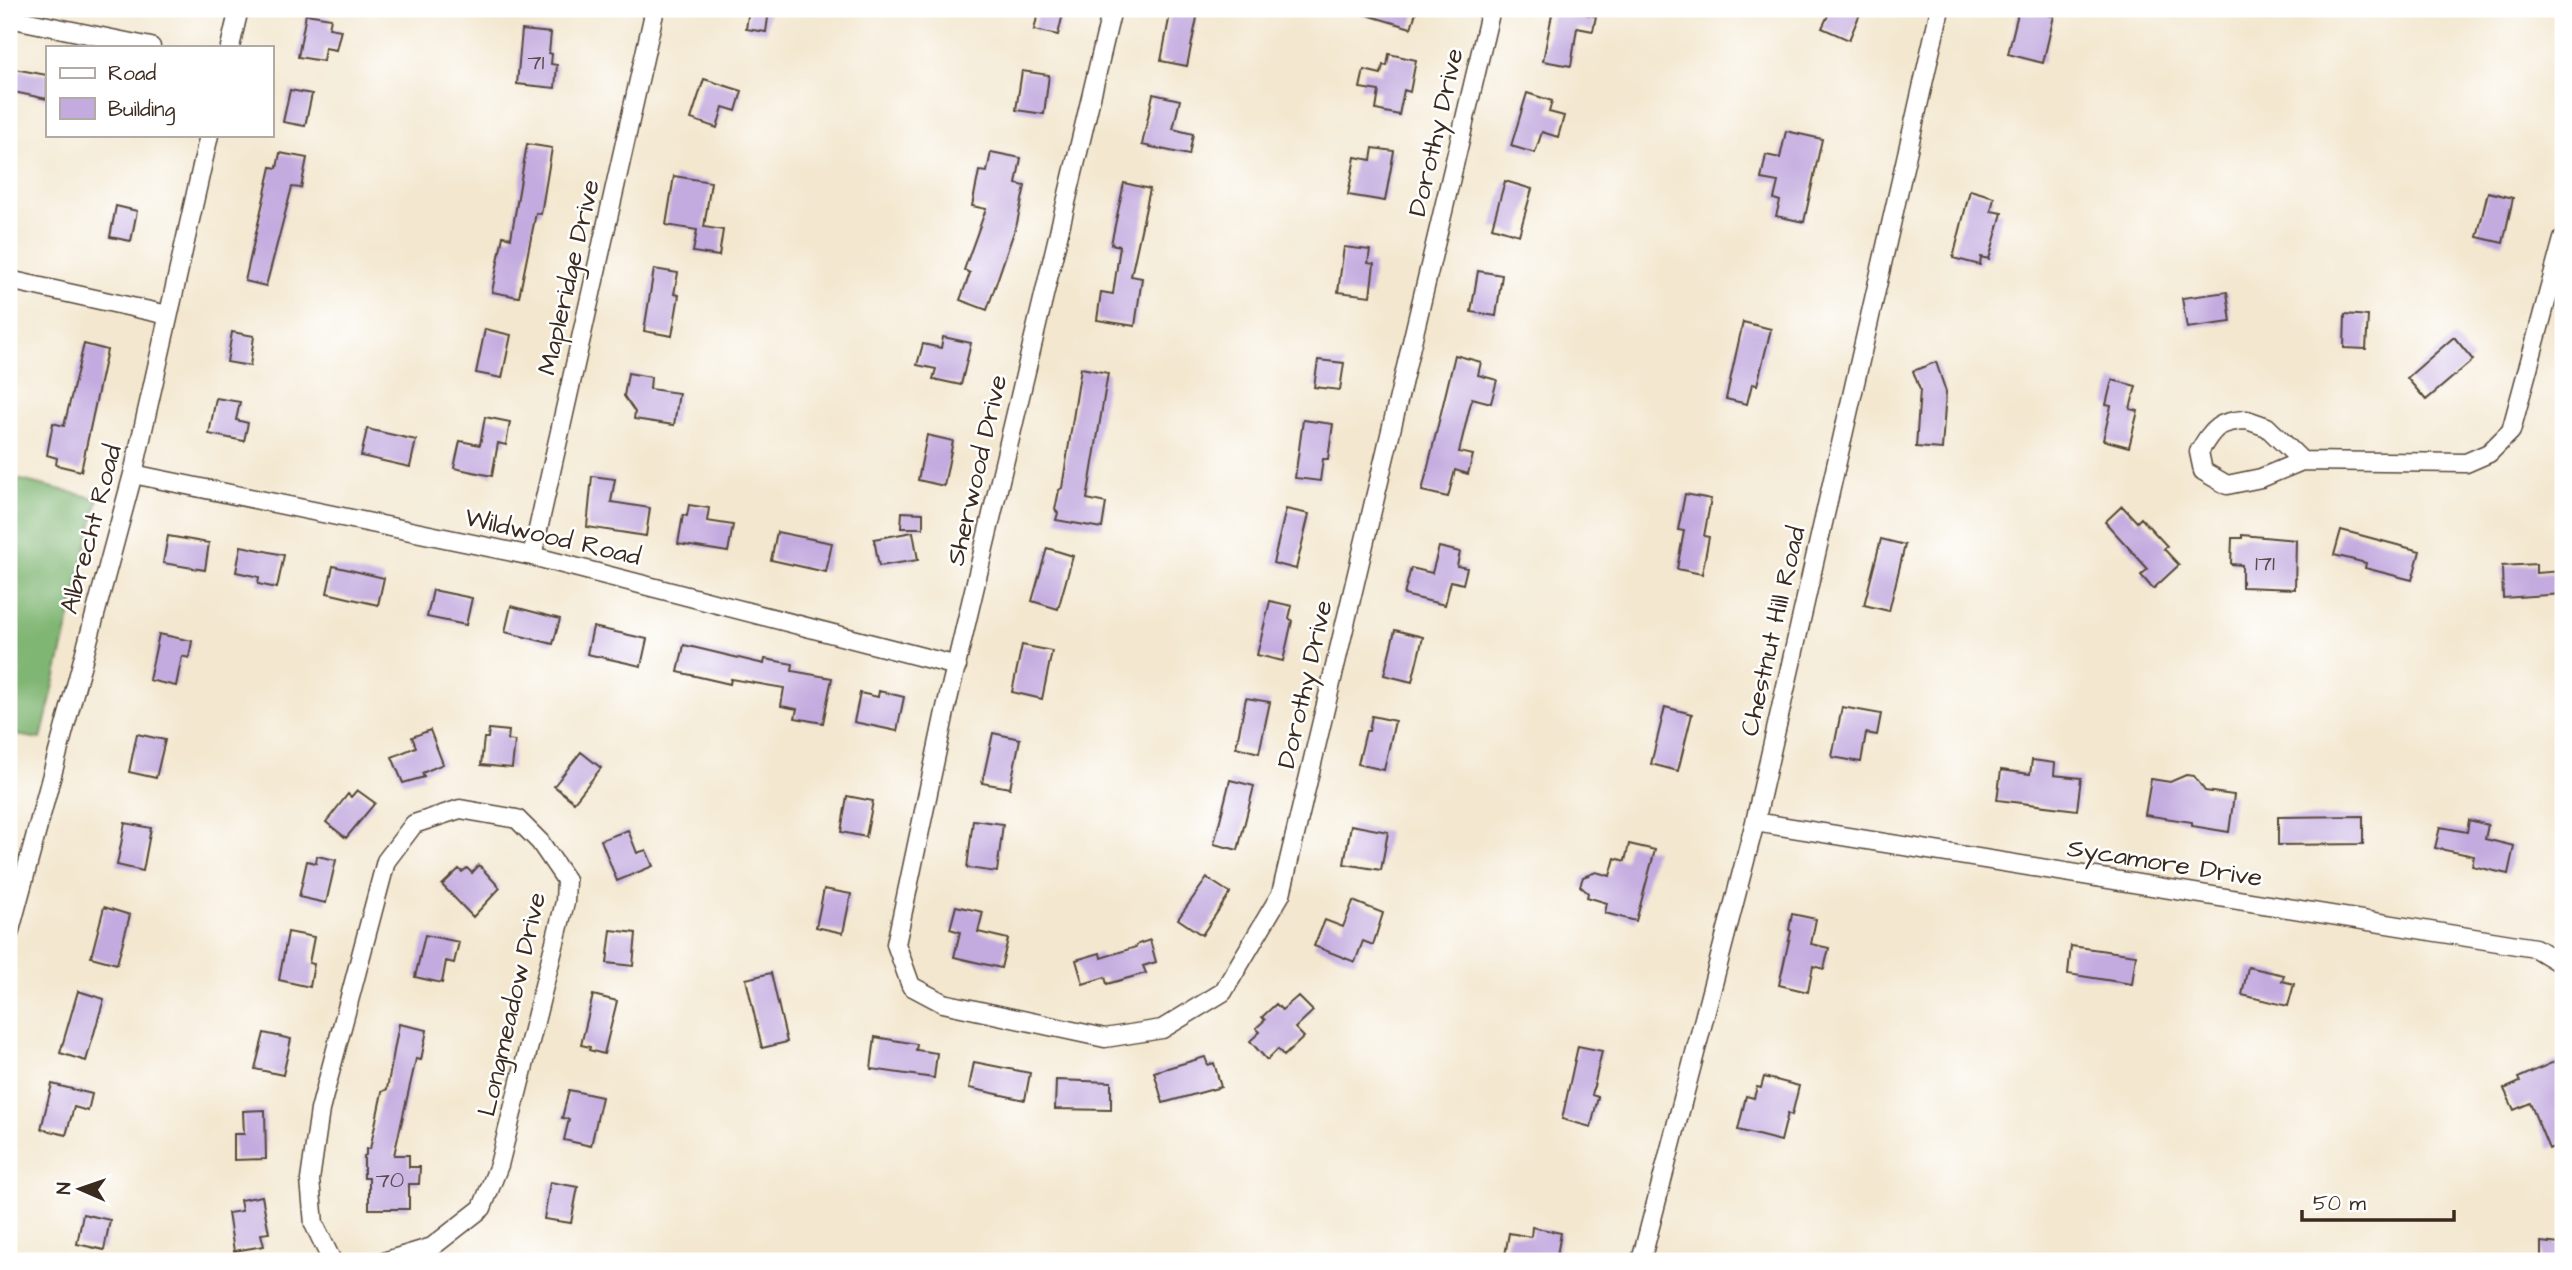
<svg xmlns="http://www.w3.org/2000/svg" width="2572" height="1270" font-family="'Architects Daughter',sans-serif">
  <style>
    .forest { fill: #80b673; stroke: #5e7048; stroke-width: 2 }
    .building { fill: #c3abdf }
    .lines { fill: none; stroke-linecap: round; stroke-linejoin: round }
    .minor-casing { stroke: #574639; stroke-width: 21 }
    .minor { stroke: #fff; stroke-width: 18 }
    .labels { text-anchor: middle; stroke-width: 5; stroke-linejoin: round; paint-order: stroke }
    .number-label { font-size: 23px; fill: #5d4a4e }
    .street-label { font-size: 26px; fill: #3b2a1e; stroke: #fff }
  </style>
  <rect width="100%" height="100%" fill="#fff"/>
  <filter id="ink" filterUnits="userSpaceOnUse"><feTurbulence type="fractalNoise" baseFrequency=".0143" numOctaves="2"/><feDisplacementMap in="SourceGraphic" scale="14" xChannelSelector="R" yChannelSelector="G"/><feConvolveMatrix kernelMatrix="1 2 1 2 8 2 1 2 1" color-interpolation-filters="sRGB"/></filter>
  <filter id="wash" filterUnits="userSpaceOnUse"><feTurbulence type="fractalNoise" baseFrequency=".00686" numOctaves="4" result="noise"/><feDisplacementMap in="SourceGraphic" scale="28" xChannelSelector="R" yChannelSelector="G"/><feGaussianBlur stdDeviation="1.57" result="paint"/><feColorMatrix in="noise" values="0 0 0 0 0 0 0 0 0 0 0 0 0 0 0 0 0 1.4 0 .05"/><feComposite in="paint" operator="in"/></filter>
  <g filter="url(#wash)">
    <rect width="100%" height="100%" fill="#f3e7cf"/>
    <!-- forest -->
    <path class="forest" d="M9,477l89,22 -57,240 -32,-5z"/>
    <g id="blocks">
      <!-- building -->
      <path class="building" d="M749,9l20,2 -3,21 -20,-3z
        M1039,9h25l-6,26 -24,-5z
        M1171,9l27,4 -11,53 -26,-5z
        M1360,9h57l-6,19 -51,-15z
        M1553,9h28v4l15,3 -3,15 -16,-3 -6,38 -28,-5z
        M1831,9h31l-13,31 -27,-12z
        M2019,9l35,7 -11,47 -35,-9z
        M306,14l25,4 -2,10 12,2 -5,20 -11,-2 -2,13 -25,-4z
        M522,30l29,3 -2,20 3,1 -1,10 6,1 -2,23 -38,-4z
        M1389,54l27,6 -6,32 -6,-2 -5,25 -23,-5 3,-19 -19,-3 4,-18 17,4 2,-9 4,1z
        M9,68l38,7v24l-38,-8z
        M1022,71l27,4 -5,39 -28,-4z
        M704,79l38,12 -6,20 -13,-4 -6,21 -26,-9z
        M290,90l22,4 -7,32 -22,-4z
        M1527,93l25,8 -3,11 15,4 -6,21 -16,-5 -7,21 -24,-7z
        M1153,94l27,6 -7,29 20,5 -4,21 -47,-10z
        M1786,131l36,8 -18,83 -28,-6 4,-15 -6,-2 4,-17 -17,-3 5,-24 14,3z
        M527,144l25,4 -11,66 -5,-1 -17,84 -27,-5 11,-56 8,2z
        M1373,148l21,3 -9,50 -37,-6 7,-38 16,3z
        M991,152l30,6 -5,26 9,2 -8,37 -30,87 -27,-10 10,-27 -6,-3 22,-61 -14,-3 7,-35 8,1z
        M280,153l27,5 -6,30 -9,-1 -26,99 -21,-5 26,-114 6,1z
        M674,176l37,6 -7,45 19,3 -4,26 -26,-4 4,-22 -31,-5z
        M1505,181l27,8 -13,46 -27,-8z
        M1124,183l26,6 -19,87 11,2 -7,48 -38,-6 4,-28 12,2 7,-48 -9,-2z
        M1970,190l24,7 -3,14 11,2 -13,46 -8,-2 -1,8 -27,-7z
        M2488,192l25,6 -10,45 -26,-6z
        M116,206l21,5 -6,30 -21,-4z
        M1344,247l26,3 -2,13 6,1 -4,32 -32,-4z
        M654,269l24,4 -4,21 5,1 -7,41 -28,-5z
        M1478,271l24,4 -6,41 -25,-4z
        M2227,292l4,30 -44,6 -5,-30z
        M2345,314l23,2 -2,33 -22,-1z
        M1743,322l28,7 -14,56 -5,-1 -5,20 -21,-5z
        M485,329l26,6 -9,43 -26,-5z
        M232,332l22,4 -4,30 -23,-4z
        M943,337l28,6 -10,42 -28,-6 3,-10 -19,-4 6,-21 18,4z
        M2454,337l19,23 -47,40 -19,-22z
        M84,344l23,6 -26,121 -25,-6 1,-7 -10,-3 6,-32 11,3z
        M1455,355l26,7 -3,13 19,5 -6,23 -19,-5 -13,54 14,3 -5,19 -13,-4 -7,27 -26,-6z
        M1318,360l26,3 -4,27 -26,-3z
        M1936,362l10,30 -4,57 -26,-2 4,-57 -7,-19z
        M1081,368l27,5 -21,126 19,4 -4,25 -46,-8 2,-7 -3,-3 4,-20 3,-2z
        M628,373l23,4 -1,12 29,4 -5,32 -40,-6 1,-7 -11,-16z
        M2112,380l24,6 -6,23 8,2 -9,36 -26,-7 8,-34 -5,-1z
        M216,398l24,4 -4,18 12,3 -4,18 -35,-7z
        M485,417l25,5 -4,23 -8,-2 -6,33 -38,-8 6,-27 20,4z
        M1303,420l30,4 -5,35h-5l-3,22 -25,-3z
        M367,429l49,11 -6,27 -49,-11z
        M927,435l26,6 -9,45 -26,-6z
        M592,476l23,3 -4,23 39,6 -4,28 -59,-9z
        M1685,494l26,5 -7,37 5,1 -7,37 -25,-5 7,-38 -6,-1z
        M689,505l20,3 -2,13 26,4 -5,27 -50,-8 5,-29 4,1z
        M2122,506l15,16 4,-4 26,28 -3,3 15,16 -26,24 -12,-14 7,-6 -43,-47z
        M1286,509l23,5 -13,55 -23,-6z
        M902,512l21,1v15h-22z
        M2341,530l79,21 -8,29 -47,-12 1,-5 -32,-8z
        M777,532l55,11 -6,29 -55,-12z
        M913,532l5,28 -39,6 -5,-27z
        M2242,535l54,5 -1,49 -53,-2v-22l-11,-1 1,-26h10z
        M168,536l41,7 -4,27 -42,-7z
        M1881,539l24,6 -16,66 -25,-6z
        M241,546l43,9 -7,33 -19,-4 1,-7 -23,-5z
        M1439,547l21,5 -3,14 10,2 -4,16 -12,-3 -6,24 -41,-10 7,-27 21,5z
        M1047,548l26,8 -15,53 -26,-8z
        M2536,564v9l27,-2v23l-60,4 -1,-32z
        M333,566l51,12 -6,27 -51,-12z
        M433,590l39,8 -6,27 -39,-8z
        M1270,601l22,5 -3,12 3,3 -9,40 -26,-6z
        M511,606l49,13 -7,25 -48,-12z
        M593,627l54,12 -6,27 -54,-12z
        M1395,630l28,7 -11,45 -28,-7z
        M159,634l33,7 -3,17 -7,-2 -6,30 -27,-6z
        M684,645l80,19 1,-5 28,5 -1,7 40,7 -9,45 -28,-5 2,-9 -16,-3 3,-18 -53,-9 -1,5 -52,-12z
        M1022,645l30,6 -10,48 -30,-7z
        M879,691l25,6 -7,34 -43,-9 6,-29 18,4z
        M1246,698l24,4 -11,51 -23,-6z
        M1665,707l27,7 -14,57 -27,-7z
        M1842,707l39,7 -4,21 -11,-2 -5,29 -29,-5z
        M1372,716l23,5 -11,49 -26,-6 8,-33h3z
        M489,729l20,2 -1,9 7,1 -3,27 -31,-3 3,-27h4z
        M430,730l13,34 -21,9 2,4 -21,6 -11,-26 24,-10 -4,-10z
        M993,733l27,6 -10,49 -28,-5z
        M137,734l28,6 -9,38 -27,-6z
        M581,752l20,16 -27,34 -20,-16z
        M2032,760l23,3 -1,12 27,3 -4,32 -80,-10 4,-30 29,4z
        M2186,775l8,1 11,15 29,4 -5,37 -37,-6v-4l-47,-7 6,-36 19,3z
        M1230,780l24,6 -16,64 -24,-6z
        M357,790l18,13 -29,35 -20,-16 22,-28 3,3z
        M847,796l26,5 -7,36 -25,-5z
        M2363,816v28l-85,1v-28z
        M973,820l30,4 -6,48 -30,-4z
        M2469,820l19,5 -3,14 29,7 -6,28 -36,-8 2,-10 -39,-8 5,-21 27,5z
        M125,823l26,5 -8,43 -26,-6z
        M1351,825l37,7 -7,38 -37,-6z
        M628,830l9,23 9,-3 7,16 -36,15 -16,-41z
        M1629,844l26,6 -19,71 -31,-8 2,-10 -20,-6 1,-4 -8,-7 3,-9 13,-5 14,4 5,-18 10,3z
        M317,856l19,4 -10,43 -27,-6 8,-36 9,2z
        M479,865l21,23 -27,29 -31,-32 17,-16 3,3 5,-4 5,5z
        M1207,878l23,15 -28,42 -24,-16z
        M824,889l27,5 -8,39 -27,-6z
        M1353,901l30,12 -10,32 -10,-4 -8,21 -41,-16 11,-26 18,7z
        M956,906l27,6 -5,20 30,7 -7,29 -47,-11 6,-25 -10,-3z
        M104,907l26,8 -13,49 -26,-7z
        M1792,914l24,5 -5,25 18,4 -5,21 -11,-3 -5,26 -29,-7 12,-54 -2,-1z
        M611,930l25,3 -3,33 -26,-3z
        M288,932l26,5 -5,26 5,1 -4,23 -31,-7z
        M425,935l34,7 -5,21 -8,-2 -4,22 -27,-6z
        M1150,940l6,22 -13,4 3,7 -39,11 -2,-7 -22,7 -7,-24 24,-7 1,5 35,-11 2,-3z
        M2071,946l65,9 -4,29 -64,-10z
        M2248,967l36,8 -2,6 12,3 -6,22 -46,-11z
        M771,973l16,69 -25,6 -16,-69z
        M78,991l26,8 -18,62 -26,-8z
        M593,995l24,6 -13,53 -15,-4 1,-3 -9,-2z
        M1298,996l15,15 -18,17 9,9 -20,19 -6,-7 -11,11 -17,-19 10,-9 -4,-4 9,-8 -3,-3 14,-13 6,6z
        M399,1024l28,6 -6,30 -5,-1 -22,96h15v12h11l-1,17h-10v25h-40v-31h-5v-22l2,-1v-6h4l12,-57 5,-3z
        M264,1033l27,6 -8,36 -28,-6z
        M875,1037l42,7 -1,6 21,3 -3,25 -63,-9z
        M1578,1046l24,5 -10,44 6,2 -7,30 -29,-8z
        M1205,1057l3,8 6,-2 7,24 -58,16 -9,-31z
        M2563,1058v85l-14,6 -19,-46 -16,7 -10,-21 16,-7 -2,-4z
        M974,1062l56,11 -5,27 -56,-12z
        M1764,1077l35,9 -7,29 -4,-2 -7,28 -43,-11 8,-34 8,2 3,-11 4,1z
        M1056,1080l55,2v28l-56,-1z
        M52,1084l40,10 -4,17 -14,-4 -8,28 -25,-6z
        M569,1090l33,7 -11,49 -27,-6 5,-21 -7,-1z
        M265,1110l1,49 -32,1v-26h10l-1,-23z
        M550,1182l28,5 -7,36 -27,-4z
        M262,1196l7,37 -8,1 3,12 -30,5 -6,-38 14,-2 -2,-11z
        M83,1214l27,6 -6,30 -27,-6z
        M1532,1227l29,6 -5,28h-41v-4l-10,-2 4,-22 22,4z
        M2541,1242l19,2 -1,17h-18z"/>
    </g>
  </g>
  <g filter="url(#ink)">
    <use href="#blocks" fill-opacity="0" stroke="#574639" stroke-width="2"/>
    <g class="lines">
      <defs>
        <path id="minor" d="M1112,9l-167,703 -49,232 15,42 32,17 162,35 57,-9 61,-37 58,-98 210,-885
          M9,18l142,29
          M230,47l9,-38
          M9,280l159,35
          M2247,420l20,7 35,34 -41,17 -34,7 -24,-14 -4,-19c14,-24 19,-31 48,-32z
          M2302,461l164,2 23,-10 22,-22 52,-192
          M133,474l399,82 425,110
          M532,556l123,-547
          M1755,822l780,126 28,17
          M9,934l124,-460 76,-339
          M332,1261l-18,-37 -4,-44 10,-70 66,-249 28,-37 46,-15 57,10 23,23 26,38 -1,22 -66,263 -17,43 -50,39 -46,14
          M1641,1261l114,-439 185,-813"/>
      </defs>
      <!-- minor casing -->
      <use href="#minor" class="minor-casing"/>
      <!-- minor -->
      <use href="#minor" class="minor"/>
    </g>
  </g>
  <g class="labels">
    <!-- number labels -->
    <g class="number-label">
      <text x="536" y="69">71</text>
      <text x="2265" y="570">171</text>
      <text x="390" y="1187">70</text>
    </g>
    <!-- street labels -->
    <g class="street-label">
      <text transform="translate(1435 132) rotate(-77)" y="9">Dorothy Drive</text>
      <text transform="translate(568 277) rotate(-77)" y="9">Mapleridge Drive</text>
      <text transform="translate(976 470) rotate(-77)" y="9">Sherwood Drive</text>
      <text transform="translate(90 529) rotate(-75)" y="9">Albrecht Road</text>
      <text transform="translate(553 536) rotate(13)" y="9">Wildwood Road</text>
      <text transform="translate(1772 631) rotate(-77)" y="9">Chestnut Hill Road</text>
      <text transform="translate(1304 684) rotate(-77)" y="9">Dorothy Drive</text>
      <text transform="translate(2165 862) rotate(9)" y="9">Sycamore Drive</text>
      <text transform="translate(511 1004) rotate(-77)" y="9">Longmeadow Drive</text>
    </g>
  </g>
  <!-- margin -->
  <rect width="2572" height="1270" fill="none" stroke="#fff" stroke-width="35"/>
  <!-- legend -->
  <rect x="46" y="46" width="228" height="91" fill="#ffffff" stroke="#b1aaa5" stroke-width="2"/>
  <rect x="60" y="68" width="35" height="10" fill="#ffffff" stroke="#b1aaa5" stroke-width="2"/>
  <text x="108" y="80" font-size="21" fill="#3b2a1e">Road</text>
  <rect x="60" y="98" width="35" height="21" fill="#c3abdf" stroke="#b1aaa5" stroke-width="2"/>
  <text x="108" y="116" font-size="21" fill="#3b2a1e">Building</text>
  <!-- north arrow -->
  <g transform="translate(80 1189) rotate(272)" stroke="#ffffff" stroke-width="5" paint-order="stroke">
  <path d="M0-5L12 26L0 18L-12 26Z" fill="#3b2a1e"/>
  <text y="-10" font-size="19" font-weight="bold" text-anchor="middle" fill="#3b2a1e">N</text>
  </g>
  <!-- scale -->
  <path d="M2302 1210v10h152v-10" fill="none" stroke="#3b2a1e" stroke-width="3.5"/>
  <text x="2313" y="1210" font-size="21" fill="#3b2a1e" stroke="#ffffff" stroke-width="5" paint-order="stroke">50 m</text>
</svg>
